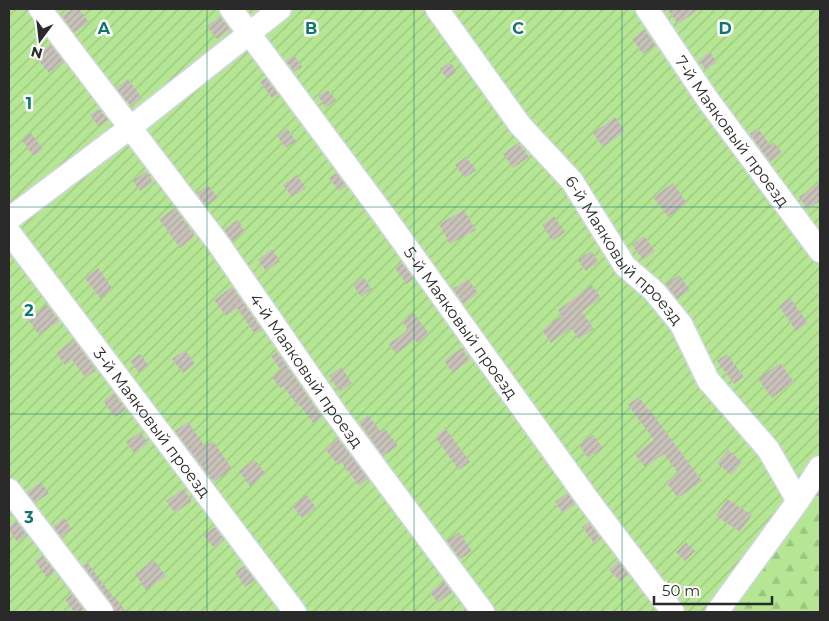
<svg xmlns="http://www.w3.org/2000/svg" width="829" height="621" font-family="Montserrat,sans-serif">
  <style>
    .forest { fill: url(#forest-firs) }
    .garden { fill: url(#garden-furrows) }
    .building { fill: url(#building-hatch) }
    .lines { fill: none; stroke-linecap: round; stroke-linejoin: round }
    .minor-casing { stroke: #d0d5e3; stroke-width: 25 }
    .minor { stroke: #fff; stroke-width: 22 }
    .grid { fill: none; stroke: #0f766e; stroke-width: 1; stroke-opacity: 0.55 }
    .labels { text-anchor: middle; stroke-width: 5; stroke-linejoin: round; paint-order: stroke }
    .street-label { font-size: 16px; fill: #2a2a2a; stroke: #fff }
    .grid-label { font-size: 16px; text-anchor: middle; font-weight: bold; fill: #0f766e; stroke: #fff; stroke-width: 5; stroke-linejoin: round; paint-order: stroke }
  </style>
  <defs>
    <pattern id="forest-firs" width="22" height="20" patternUnits="userSpaceOnUse" patternTransform="scale(1.25)"><rect width="22" height="20" fill="#b5e694"/><path d="M5 1l3.5 6h-7zM16 11l3.5 6h-7z" fill="#9cc580"/></pattern>
    <pattern id="garden-furrows" width="10" height="10" patternUnits="userSpaceOnUse" patternTransform="scale(1.25)"><rect width="10" height="10" fill="#b5e694"/><path d="M-1 1l2-2M0 10L10 0M9 11l2-2" fill="none" stroke="#9cc580"/></pattern>
    <pattern id="building-hatch" width="6" height="6" patternUnits="userSpaceOnUse" patternTransform="scale(1.25)"><rect width="6" height="6" fill="#c8c1ba"/><path d="M-1 1l2-2M0 6l6-6M5 7l2-2" fill="none" stroke="#aca6a0"/></pattern>
  </defs>
  <rect width="100%" height="100%" fill="#ede4db"/>
  <!-- forest -->
  <path class="forest" d="M820,483v129h-92z"/>
  <!-- garden -->
  <path class="garden" d="M9,9h811v452l-109,151h-702z"/>
  <!-- building -->
  <path class="building" d="M72,9h7l10,13 -15,11 -12,-17z
    M667,9h32l-21,15z
    M220,17l10,12 -13,10 -10,-13z
    M645,30l10,15 -12,9 -11,-15z
    M50,44l14,18 -15,11 -14,-17z
    M710,52l7,10 -11,8 -7,-10z
    M294,55l8,12 -8,5 -8,-11z
    M450,62l7,10 -10,7 -7,-10z
    M266,78l12,16 -6,4 -12,-16z
    M128,79l14,19 -11,8 -15,-18z
    M328,90l8,10 -10,8 -8,-12z
    M99,109l9,11 -9,7 -9,-12z
    M615,117l10,14 -22,16 -10,-14z
    M287,128l9,13 -10,7 -9,-12z
    M758,128l12,17 4,-3 8,11 -12,9 -20,-28z
    M31,133l12,16 -9,7 -12,-15z
    M518,143l11,14 -16,11 -10,-14z
    M466,157l10,13 -11,8 -10,-13z
    M146,171l7,11 -13,9 -7,-10z
    M336,173l10,13 -7,5 -10,-13z
    M297,175l9,13 -14,9 -9,-12z
    M820,182v19l-12,8 -9,-12z
    M673,183l14,20 -19,14 -15,-20z
    M208,185l10,13 -12,8 -9,-13z
    M175,208l20,28 -15,12 -21,-29z
    M464,210l12,20 -26,14 -11,-20z
    M554,216l11,16 -12,9 -11,-16z
    M237,220l8,11 -13,10 -8,-11z
    M644,236l11,15 -12,9 -11,-15z
    M272,249l8,12 -14,10 -8,-11z
    M591,251l8,11 -13,9 -8,-11z
    M402,263l12,16 -8,5 -11,-16z
    M98,268l15,21 -13,9 -15,-20z
    M679,275l11,15 -13,9 -11,-15z
    M363,277l9,12 -11,8 -8,-12z
    M468,279l10,14 -14,11 -11,-15z
    M592,285l9,13 -19,14 12,17 -15,10 -8,-11 -20,15 -9,-13 20,-14 -4,-6z
    M232,287l30,43 -7,4 -18,-26 -11,8 -12,-16z
    M790,298l18,25 -12,8 -17,-25z
    M47,305l12,16 -20,14 -11,-16z
    M414,313l15,21 -12,9 -2,-3 -19,14 -7,-10 19,-14 -6,-9z
    M74,340l22,30 -10,8 -14,-18 -7,5 -9,-12z
    M461,348l9,12 -17,13 -9,-12z
    M185,350l10,14 -12,9 -11,-14z
    M277,352l45,65 -9,6 -13,-18 -2,1 -15,-20 -3,2 -8,-11 9,-7 -10,-14z
    M140,354l9,12 -10,7 -9,-12z
    M727,354l17,23 -10,7 -17,-23z
    M780,363l14,19 -22,16 -14,-19z
    M341,367l11,16 -12,9 -11,-16z
    M114,393l12,17 -11,7 -12,-16z
    M639,397l9,13 1,-1 53,72 -24,17 -12,-16 12,-9 -14,-19 -19,13 -10,-13 19,-14 -26,-35z
    M368,415l13,17 4,-3 13,17 -15,10 -24,-34z
    M188,422l17,24 8,-5 19,28 -18,13 -39,-51z
    M446,429l24,33 -11,8 -24,-33z
    M140,432l8,11 -14,10 -8,-11z
    M593,435l10,13 -15,10 -9,-13z
    M338,439l30,40 -9,7 -18,-24 -3,3 -13,-16z
    M728,450l14,12 -11,13 -14,-12z
    M255,460l11,14 -16,12 -11,-15z
    M41,482l8,11 -14,10 -8,-11z
    M183,489l9,12 -17,12 -9,-12z
    M567,493l8,11 -12,9 -8,-11z
    M307,495l9,13 -14,10 -9,-12z
    M727,499l25,16 -12,17 -24,-16z
    M64,518l8,11 -11,8 -8,-11z
    M16,521l11,14 -10,7 -8,-12v-3z
    M589,523l12,16 -6,5 -13,-17z
    M215,527l9,13 -10,8 -10,-13z
    M459,532l13,19 -12,8 -13,-18z
    M686,542l9,9 -10,10 -9,-9z
    M42,556l13,15 -9,6 -11,-16z
    M154,560l12,16 -20,14 -11,-16z
    M618,561l10,13 -7,8 -12,-12z
    M87,562l27,36 1,-1 11,15h-11l-3,-8 -29,-39z
    M244,566l11,14 -10,7 -10,-15z
    M444,582l8,10 -14,11 -8,-11z
    M72,594l11,15 -4,3h-5l-9,-13z"/>
  <g class="lines">
    <defs>
      <g id="minor">
        <path id="s1" d="M40,9l178,234 118,171 147,198"/>
        <path id="s2" d="M231,9l152,205 206,287 84,111"/>
        <path id="s3" d="M437,9l83,116 52,56 53,85 29,25 27,33 27,56 60,69 30,52"/>
        <path id="s4" d="M647,9l61,91 112,151"/>
        <path d="M9,219l122,-92 149,-118"/>
        <path id="s5" d="M9,232l286,380"/>
        <path d="M9,490l93,122"/>
        <path d="M717,612l81,-111 22,-34"/>
      </g>
    </defs>
    <!-- minor casing -->
    <use href="#minor" class="minor-casing"/>
    <!-- minor -->
    <use href="#minor" class="minor"/>
  </g>
  <!-- grid -->
  <path class="grid" d="M207,9v603M414,9v603M622,9v603M9,207h811M9,414h811"/>
  <g class="labels">
    <!-- street labels -->
    <g class="street-label">
      <text dy="6" stroke="none"><textPath href="#s4" startOffset="149">7-й Маяковый проезд</textPath></text>
      <text dy="6" stroke="none"><textPath href="#s3" startOffset="306">6-й Маяковый проезд</textPath></text>
      <text dy="6" stroke="none"><textPath href="#s2" startOffset="389">5-й Маяковый проезд</textPath></text>
      <text dy="6" stroke="none"><textPath href="#s1" startOffset="449">4-й Маяковый проезд</textPath></text>
      <text dy="6" stroke="none"><textPath href="#s5" startOffset="238">3-й Маяковый проезд</textPath></text>
    </g>
  </g>
  <g class="grid-label">
    <text x="104" y="34">A</text>
    <text x="311" y="34">B</text>
    <text x="518" y="34">C</text>
    <text x="725" y="34">D</text>
    <text x="29" y="109">1</text>
    <text x="29" y="316">2</text>
    <text x="29" y="523">3</text>
  </g>
  <!-- border -->
  <rect width="829" height="621" fill="none" stroke="#2a2a2a" stroke-width="20"/>
  <!-- north arrow -->
  <g transform="translate(40 40) rotate(195)" stroke="#ffffff" stroke-width="4" paint-order="stroke">
  <path d="M0-4L9 19L0 12L-9 19Z" fill="#2a2a2a"/>
  <text y="-8" font-size="14" font-weight="bold" text-anchor="middle" fill="#2a2a2a">N</text>
  </g>
  <!-- scale -->
  <path d="M654 596v8h118v-8" fill="none" stroke="#2a2a2a" stroke-width="2.5"/>
  <text x="662" y="596" font-size="15" fill="#2a2a2a" stroke="#ffffff" stroke-width="4" paint-order="stroke">50 m</text>
</svg>
